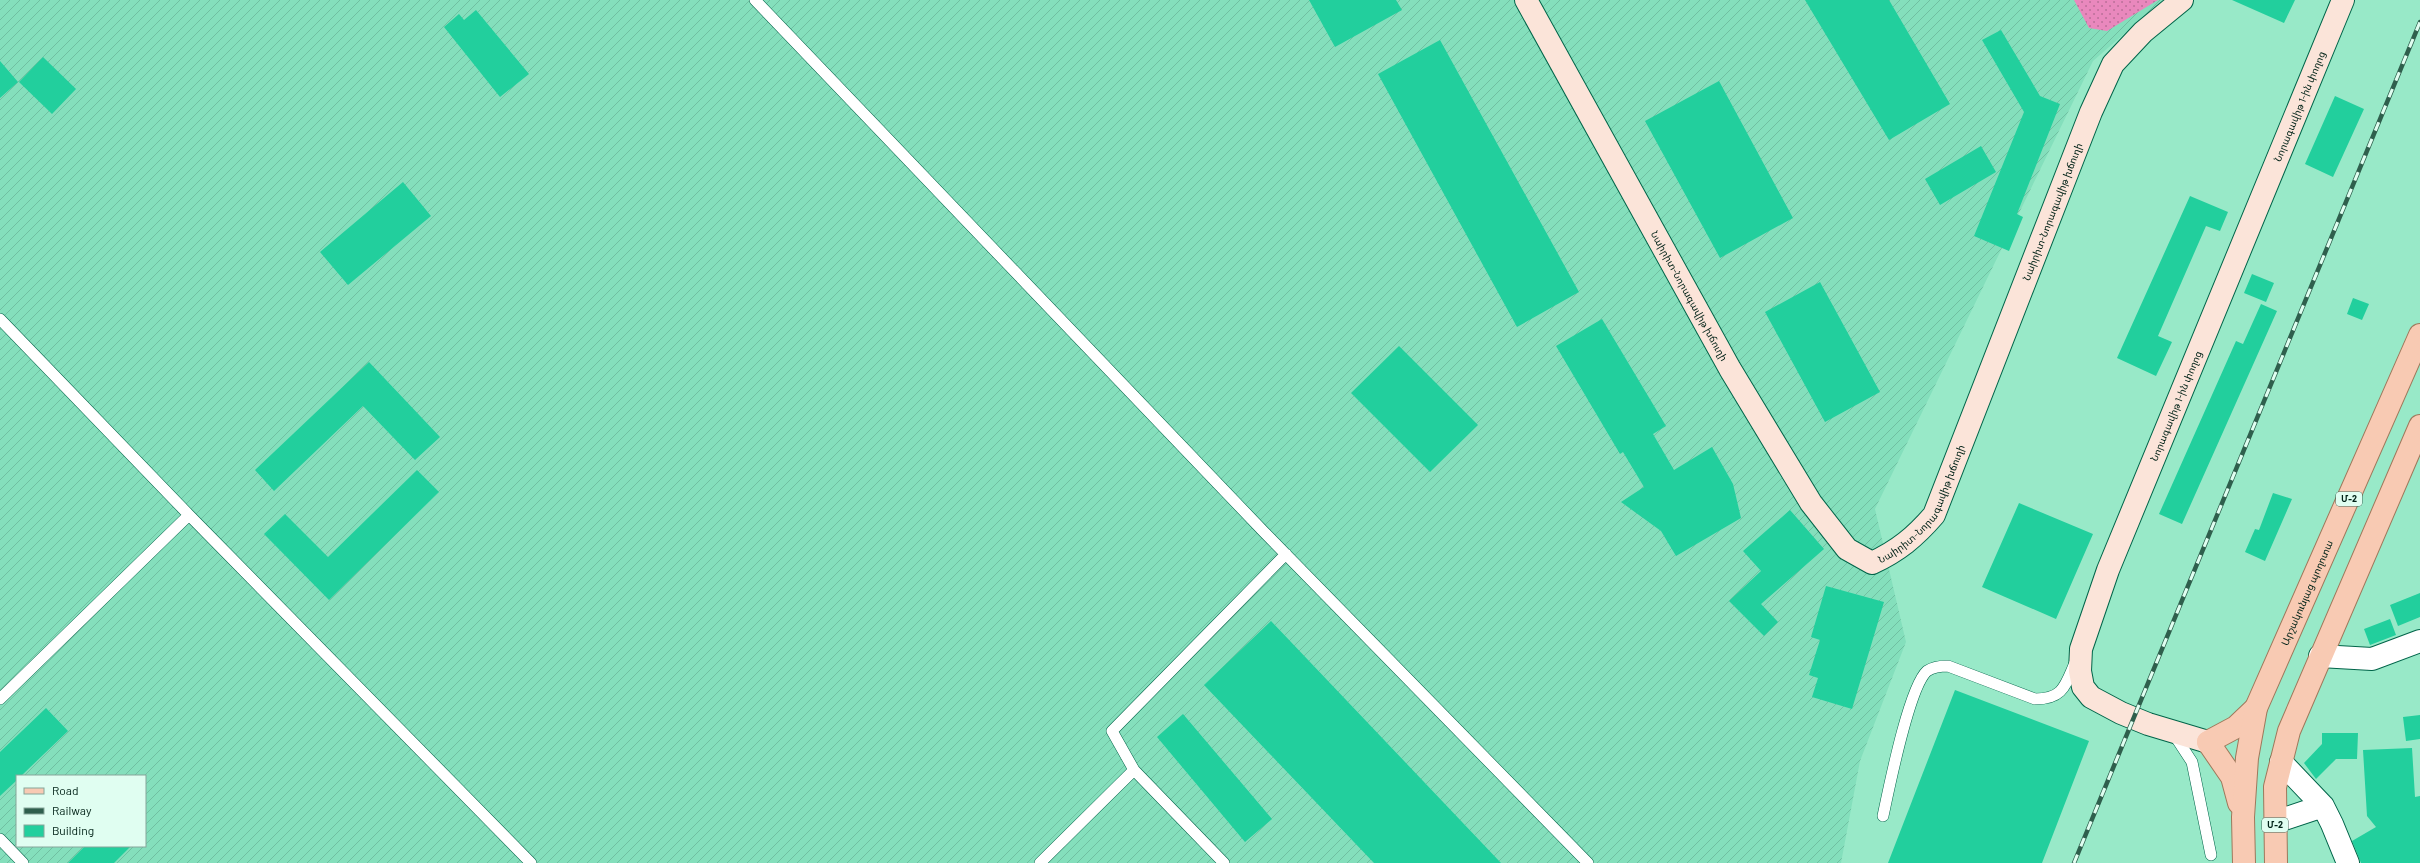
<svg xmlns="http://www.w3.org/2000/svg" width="2420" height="863" font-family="Barlow,'Noto Sans Armenian',sans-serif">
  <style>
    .industrial { fill: url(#industrial-furrows); fill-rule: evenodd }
    .grass { fill: url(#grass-dots) }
    .building { fill: #22cf9d }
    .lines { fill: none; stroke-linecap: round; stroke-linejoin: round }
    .lane-casing { stroke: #006449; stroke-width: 12 }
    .street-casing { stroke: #006449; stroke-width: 24 }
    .secondary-casing { stroke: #006449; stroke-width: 24 }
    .primary-casing { stroke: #9e785b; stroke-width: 24 }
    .lane { stroke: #fff; stroke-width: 11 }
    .street { stroke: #fff; stroke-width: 22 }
    .secondary { stroke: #fbe4d9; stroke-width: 22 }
    .primary { stroke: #f8cab3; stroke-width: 22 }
    .rail-casing { stroke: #2f5f4d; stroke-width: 4.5 }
    .rail { stroke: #e0fef1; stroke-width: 3; stroke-dasharray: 9; stroke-linecap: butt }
    .labels { text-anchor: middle; stroke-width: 3.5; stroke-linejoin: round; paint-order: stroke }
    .shield { fill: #e0fef1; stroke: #436458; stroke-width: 1 }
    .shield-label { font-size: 9px; font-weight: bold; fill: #002217 }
    .street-label { font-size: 10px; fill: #002217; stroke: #e0fef1 }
  </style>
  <defs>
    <pattern id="industrial-furrows" width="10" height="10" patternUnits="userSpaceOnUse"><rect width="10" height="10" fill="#84dfbc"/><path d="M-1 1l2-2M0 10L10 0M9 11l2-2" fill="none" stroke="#70bfa1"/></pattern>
    <pattern id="grass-dots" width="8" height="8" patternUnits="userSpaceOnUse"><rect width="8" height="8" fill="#e988bd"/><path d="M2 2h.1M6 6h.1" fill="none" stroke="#ba6f99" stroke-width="1.8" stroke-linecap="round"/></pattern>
  </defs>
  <rect width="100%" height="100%" fill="#98e9c8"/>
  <!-- industrial -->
  <path class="industrial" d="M0,0h2163l-70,61 -218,448 31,133 -46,119 -19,102h-1841zM17,776h128v70h-128z"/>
  <!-- grass -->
  <path class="grass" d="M2074,0h84l-51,31 -18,-3z"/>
  <!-- building -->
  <path class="building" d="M1309,0h87l6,10 -67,37z
    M1805,0h84l61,104 -61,36z
    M2232,0h63l-11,23z
    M476,10l53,64 -29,23 -56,-70 15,-13 5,6z
    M2001,30l39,66 20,8 -43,110 6,3 -14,34 -35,-15 50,-124 -42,-72z
    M1440,40l139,252 -62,35 -139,-253z
    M43,57l33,32 -24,25 -33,-32z
    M0,61l18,21 -18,16z
    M1719,81l74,137 -73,40 -75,-137z
    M2335,96l29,13 -31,68 -28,-13z
    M1981,146l15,26 -56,33 -15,-26z
    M403,182l28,34 -83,69 -28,-33z
    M2190,196l38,16 -8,19 -14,-5 -48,110 14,6 -16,34 -39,-18z
    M2252,274l22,9 -8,19 -22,-9z
    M1820,282l60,110 -55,30 -60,-110z
    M2353,298l16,6 -7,16 -15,-6z
    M2261,304l16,7 -95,213 -23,-10 77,-173 7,3z
    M1602,319l64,107 -13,8 21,36 38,-23 21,37 8,34 -65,38 -15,-25 -40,-29 23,-15 -21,-35 -3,2 -64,-108z
    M1399,346l79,79 -48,47 -79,-79z
    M369,362l71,75 -25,23 -52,-54 -89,85 -19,-21z
    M417,470l22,22 -110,108 -65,-66 21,-20 43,43z
    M2273,493l19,6 -27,62 -20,-9 10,-23 4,1z
    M2019,503l74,31 -37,85 -74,-32z
    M1790,510l34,39 -63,55 17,18 -14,14 -35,-35 32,-30 -18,-20z
    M1826,586l58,16 -32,107 -40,-12 6,-19 -9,-3 11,-35 -9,-3z
    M2420,593v24l-22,9 -8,-21z
    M2390,619l6,16 -26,10 -6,-16z
    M1271,621l230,242h-127l-170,-178z
    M1955,690l134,51 -47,122h-154z
    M46,708l22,23 -47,45h-4v4l-17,16v-44z
    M1183,714l89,105 -27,23 -88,-105z
    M2420,715v24l-14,2 -3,-24z
    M2322,733h36l-1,26h-21l-20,20 -12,-16 18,-19z
    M2412,748l3,49 5,-1v67h-59l-9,-22 24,-14 -9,-11 -4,-66z
    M85,846h46l-17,17h-46z"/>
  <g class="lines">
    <defs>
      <path id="lane" d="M755,0l509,532 324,331
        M0,319l189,196 342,348
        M0,699l189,-184
        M2173,733l19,29 19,93
        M1883,816c6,-28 26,-129 44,-145 6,-4 14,-5 21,-5l87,33c28,0 30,-13 40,-36
        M0,839l23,24
        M1040,863l94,-93
        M1224,863l-90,-93 -22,-39 174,-177"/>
      <path id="street" d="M2320,656l52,3 48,-18
        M2281,762l42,44 9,18 16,39
        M2275,822l48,-16"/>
      <g id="secondary">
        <path id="s1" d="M1526,0l204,369 81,134 36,46 25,14c26,-12 43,-26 62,-48l157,-403 22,-48 30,-32 39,-32"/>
        <path id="s2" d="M2208,742l-60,-18 -27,-11 -30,-16 -8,-10 -3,-16 1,-22 27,-79 235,-570"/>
      </g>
      <g id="primary">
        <path d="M2208,742l24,35 7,26"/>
        <path d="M2208,742l28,-15 20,-19"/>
        <path id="s3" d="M2244,863l-1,-46 4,-59 9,-50 164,-373"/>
        <path d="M2276,863l-1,-76 14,-56 131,-305"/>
      </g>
    </defs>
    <!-- lane casing -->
    <use href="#lane" class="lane-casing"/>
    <!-- street casing -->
    <use href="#street" class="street-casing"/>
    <!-- secondary casing -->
    <use href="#secondary" class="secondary-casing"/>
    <!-- primary casing -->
    <use href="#primary" class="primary-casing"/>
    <!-- lane -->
    <use href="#lane" class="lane"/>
    <!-- street -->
    <use href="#street" class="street"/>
    <!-- secondary -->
    <use href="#secondary" class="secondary"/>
    <!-- primary -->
    <use href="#primary" class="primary"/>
    <defs>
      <path id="rail" d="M2074,863l346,-841"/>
    </defs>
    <!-- rail casing -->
    <use href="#rail" class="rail-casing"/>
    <!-- rail -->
    <use href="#rail" class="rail"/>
  </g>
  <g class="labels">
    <!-- shield labels -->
    <g class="shield">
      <rect x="2336" y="492" width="26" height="14" rx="3"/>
      <rect x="2262" y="818" width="26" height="14" rx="3"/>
    </g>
    <g class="shield-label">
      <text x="2349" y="502">Մ-2</text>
      <text x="2275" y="828">Մ-2</text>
    </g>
    <!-- street labels -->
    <g class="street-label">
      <text dy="4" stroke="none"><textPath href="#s2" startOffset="762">Նորագավիթ 1-ին փողոց</textPath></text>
      <text dy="4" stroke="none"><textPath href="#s1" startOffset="1070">Նաիրիտ-Նորագավիթ խճուղի</textPath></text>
      <text dy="4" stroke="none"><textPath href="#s1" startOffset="338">Նաիրիտ-Նորագավիթ խճուղի</textPath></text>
      <text dy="4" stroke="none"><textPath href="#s2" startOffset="438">Նորագավիթ 1-ին փողոց</textPath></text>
      <text dy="4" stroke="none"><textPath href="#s1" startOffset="746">Նաիրիտ-Նորագավիթ խճուղի</textPath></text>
      <text dy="4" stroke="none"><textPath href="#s3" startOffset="282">Արշակունյաց պողոտա</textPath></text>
    </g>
  </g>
  <!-- legend -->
  <rect x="16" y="775" width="130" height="72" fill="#e0fef1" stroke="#86a69a"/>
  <rect x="24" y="788" width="20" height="6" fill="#f8cab3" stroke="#86a69a"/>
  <text x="52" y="795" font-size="12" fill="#002217">Road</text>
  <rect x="24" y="808" width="20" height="6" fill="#2f5f4d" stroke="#86a69a"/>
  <text x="52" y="815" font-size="12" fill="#002217">Railway</text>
  <rect x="24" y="825" width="20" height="12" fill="#22cf9d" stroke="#86a69a"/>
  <text x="52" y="835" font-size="12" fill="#002217">Building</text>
</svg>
